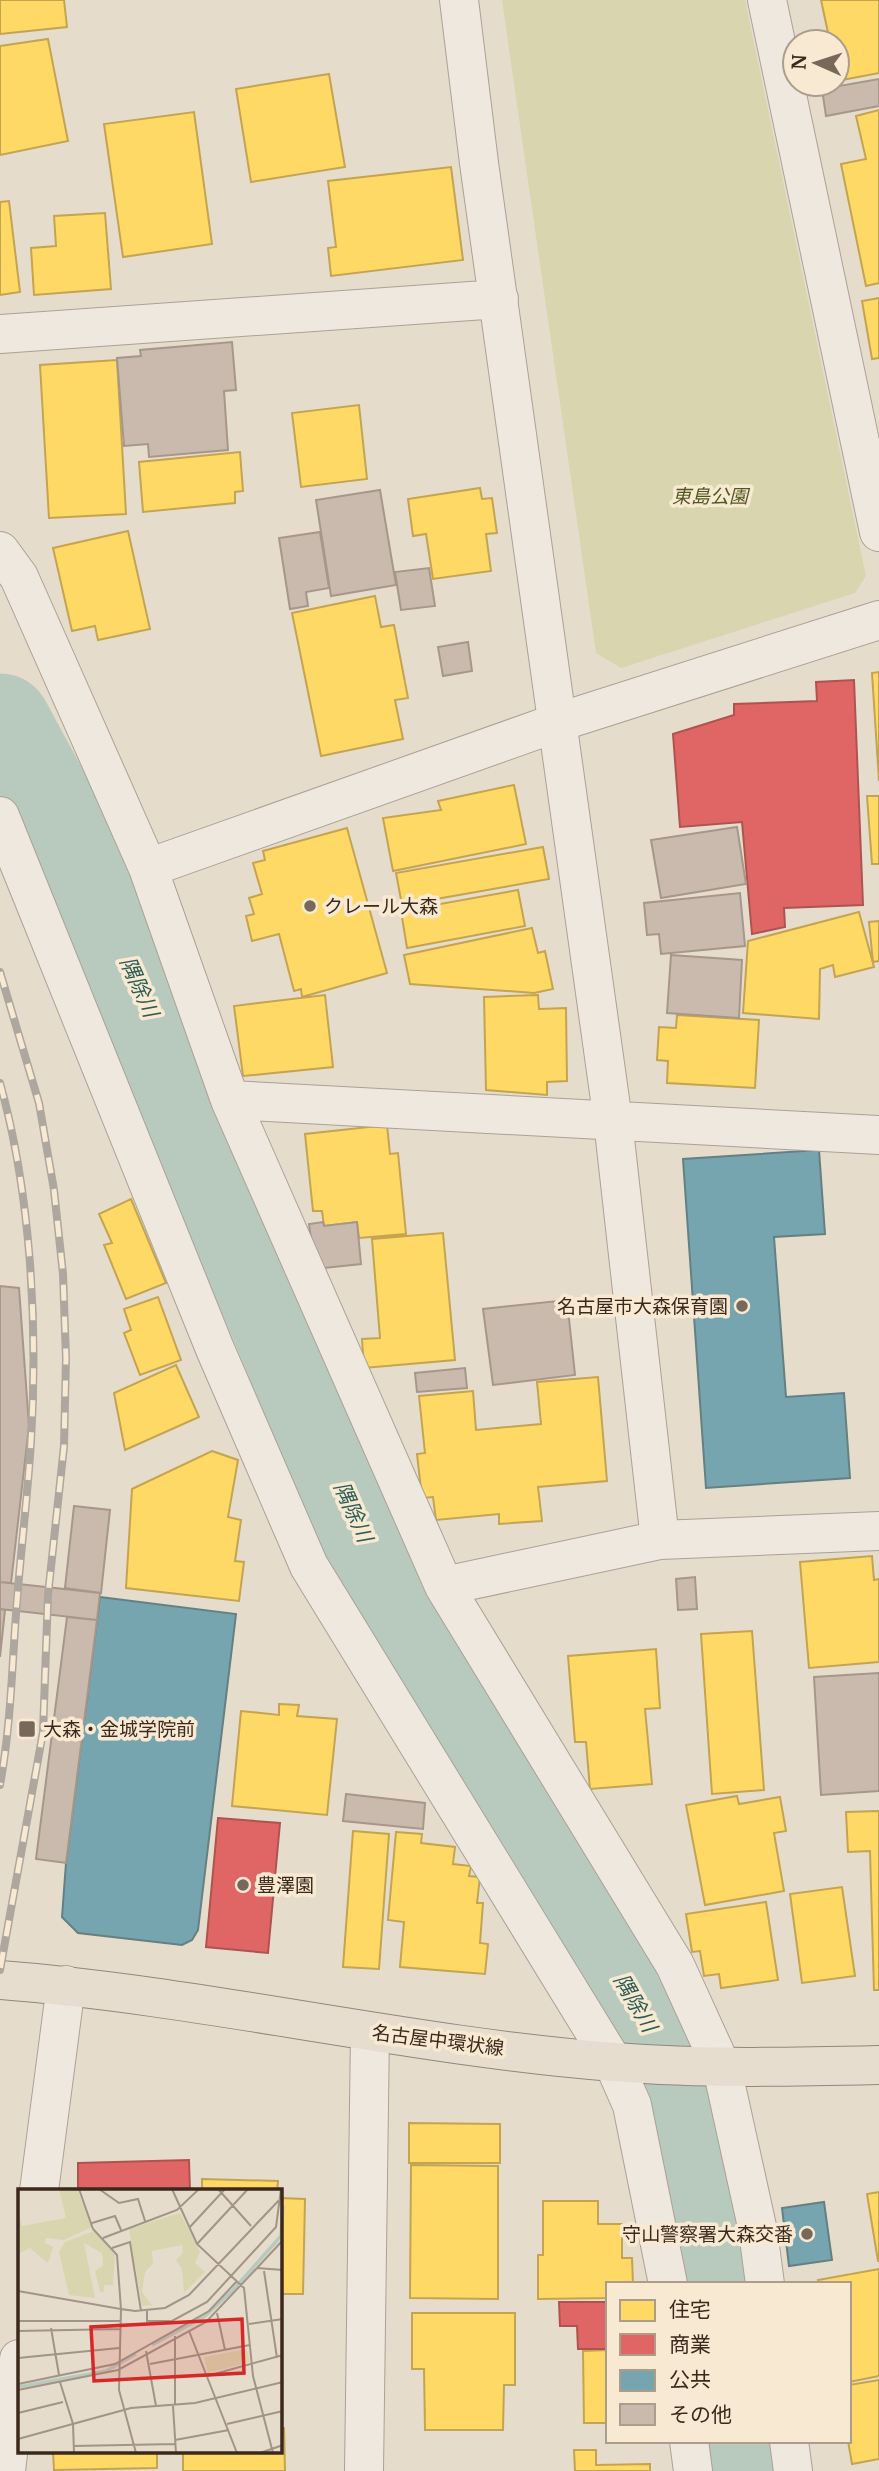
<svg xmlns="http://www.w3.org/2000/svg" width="879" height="2471" font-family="Merriweather,'Noto Sans JP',serif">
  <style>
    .green { fill: #d9d5ae }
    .homes { fill: #ffd966; stroke: #c4a450; stroke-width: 2 }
    .shops { fill: #e06666; stroke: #ae5450; stroke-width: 2 }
    .public { fill: #76a5af; stroke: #648083; stroke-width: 2 }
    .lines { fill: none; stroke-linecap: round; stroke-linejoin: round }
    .river { stroke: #b8cabe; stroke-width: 103 }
    .building { fill: #cabaad; stroke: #a7978b; stroke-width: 2 }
    .minor-casing { stroke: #aba196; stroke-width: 40 }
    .major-casing { stroke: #91877c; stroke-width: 40 }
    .minor { stroke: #eee8df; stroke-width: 38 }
    .major { stroke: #e6ddcf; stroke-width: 38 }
    .rail-casing { stroke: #ada79f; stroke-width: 8 }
    .rail { stroke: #f8ead2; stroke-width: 5; stroke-dasharray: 16; stroke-linecap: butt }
    .poi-dot { fill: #77685a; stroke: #f8ead2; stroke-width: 2.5 }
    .labels { text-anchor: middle; stroke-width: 7; stroke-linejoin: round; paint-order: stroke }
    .park-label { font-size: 19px; font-style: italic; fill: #505922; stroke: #f8ead2 }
    .poi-label { font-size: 19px; fill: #3b291d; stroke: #f8ead2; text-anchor: start }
    .street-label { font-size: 19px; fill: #3b291d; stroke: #f8ead2 }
    .water-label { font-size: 21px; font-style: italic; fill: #2b5c55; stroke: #f8ead2 }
    .inset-river { fill: none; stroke: #b8cabe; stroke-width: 3.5 }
    .inset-road { fill: none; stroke: #a29486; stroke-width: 2 }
    .view { fill: #d62828; fill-opacity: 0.15; stroke: #d62828; stroke-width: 3.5 }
    .inset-edge { fill: none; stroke: #3b291d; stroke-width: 3.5 }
  </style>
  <rect width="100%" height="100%" fill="#e6dccc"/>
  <!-- green -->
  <path class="green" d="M502,0h243l121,576 -11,17 -234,75 -25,-15z"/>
  <!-- homes -->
  <path class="homes" d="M0,0h64l3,27 -67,7z
    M821,0h58v73l-42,8v-39h-7z
    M48,39l20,102 -68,14v-109z
    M329,74l16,93 -94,15 -15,-93z
    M879,110v173l-13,3 -25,-122 25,-5 -10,-43z
    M194,112l18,132 -89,13 -19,-133z
    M451,167l12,93 -132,16 -3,-28 8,-1 -8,-66z
    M9,201l11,91 -20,3v-93z
    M105,213l6,76 -77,6 -3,-47 25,-2 -2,-30z
    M879,298v60l-7,1 -10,-58z
    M117,360l9,154 -77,4 -9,-153z
    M359,405l8,74 -66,8 -9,-74z
    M240,452l3,39 -8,1v11l-92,9 -4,-50z
    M480,488l2,11 10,-1 5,35 -11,1 5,37 -58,8 -7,-45 -13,2 -5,-37z
    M128,531l22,98 -52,11 -3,-14 -23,5 -19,-83z
    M375,596l6,31 13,-2 14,73 -13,2 8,39 -82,17 -29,-143z
    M879,672v109l-7,-108z
    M514,785l12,59 -133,27 -10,-53 58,-8 -3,-9z
    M867,796h12v68h-7z
    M347,828l40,145 -85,24 -1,-8 -7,2 -15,-57 -27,7 -6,-25 8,-2 -5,-16 13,-4 -9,-31 12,-3 -2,-9z
    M543,847l6,32 -147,26 -6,-32z
    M518,890l7,36 -118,22 -6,-37z
    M859,912l15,55 -39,10 -2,-12 -13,4 -1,50 -76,-6 5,-72z
    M879,921v40l-6,1 -4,-40z
    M532,928l6,25 7,-2 8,38 -19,4 -124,-9 -6,-29z
    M325,995l8,72 -90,9 -9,-70z
    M538,995l1,14 27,-1 1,73 -20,1v13l-61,-5 -2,-93z
    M677,1015l82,5 -4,68 -88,-5 1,-22 -11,-1 2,-33 17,1z
    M387,1125l3,29 8,-1 8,81 -47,4 -2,-16 -33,4 -2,-15h-9l-8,-77z
    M131,1199l35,84 -40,16 -22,-54 8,-2 -13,-29z
    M443,1233l12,127 -91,8 -2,-29 18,-1 -8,-99z
    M158,1297l23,63 -41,15 -16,-42 7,-3 -7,-21z
    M176,1365l23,52 -74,33 -11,-57z
    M598,1377l9,104 -69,6 4,34 -43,3v-10l-63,6 -3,-23 -11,1 -5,-44 8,-1 -6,-57 54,-5 3,39 65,-6 -4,-42z
    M212,1451l26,9 -10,57 13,3 -6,41 9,1 -5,39 -113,-13 6,-99z
    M872,1556l2,24 5,-1v83l-70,6 -9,-106z
    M752,1631l12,159 -52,4 -11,-160z
    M656,1649l4,59 -15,1 7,75 -62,5 -4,-47h-11l-7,-86z
    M279,1704l20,1 -2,11 40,3 -10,96 -95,-9 9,-95 38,4z
    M737,1796l2,8 41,-7 6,34 -12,2 10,58 -79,14 -19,-100z
    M879,1811v179h-5l-4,-139 -22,1 -2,-40z
    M353,1831l36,3 -10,135 -36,-2z
    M396,1832l26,2 -1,9 34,4 -2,17 18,2 -2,10 11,1 -3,26h6l-3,40 8,1 -3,30 -85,-7 4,-45 -16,-2z
    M842,1887l13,89 -53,7 -12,-89z
    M766,1902l12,78 -57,8 -2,-14 -15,2 -4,-25 -8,1 -6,-38z
    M409,2123l91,1v39h-91z
    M411,2165l87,1v133l-88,-1z
    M202,2179l76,2 -1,10h-75z
    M879,2192v69h-1l-11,-67z
    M280,2198l25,1 -2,95h-23z
    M543,2201h55v23h24v34h10l1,26h-25v14l-70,1v-44h5z
    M879,2269v107l-30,6v-98h-30l-1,-4z
    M412,2313h103v72h-11l-1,45h-78l-1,-61h-12z
    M608,2350v73h-24l-1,-72z
    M879,2380v79l-27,5 -4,-23 1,-56z
    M280,2428h4l1,43h-102v-19h97z
    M574,2450h22v15l54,-1v7h-75z
    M53,2452h104v16l-103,2z"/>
  <!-- shops -->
  <path class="shops" d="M854,680l9,225 -79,3 1,19 -33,7 -10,-112 -62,5 -7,-93 61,-19v-11l83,-3 -1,-19z
    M218,1818l62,5 -12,130 -62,-6z
    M189,2160l1,31h-112v-28z
    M559,2302h49v47h-30l-1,-23h-17z"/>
  <!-- public -->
  <path class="public" d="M819,1150l6,84 -51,3 12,160 58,-4 6,85 -144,10 -23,-329z
    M100,1597l136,17 -38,316 -6,10 -10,5 -104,-12 -16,-16 4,-54z
    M824,2202l8,58 -43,6 -7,-58z"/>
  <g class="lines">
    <!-- river -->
    <path class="river" d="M0,725l130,239 166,392 54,160 208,362 95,151 74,236 2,19
      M748,2441l3,30"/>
  </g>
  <!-- building -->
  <path class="building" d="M879,79v27l-53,10 -4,-27z
    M232,342l4,48 -12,1 4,59 -79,7 -1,-13 -24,2 -7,-88 24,-2 -1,-6z
    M380,490l16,95 -65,11 -15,-96z
    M320,532l9,56 -23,4 2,14 -18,3 -11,-71z
    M429,568l6,38 -34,4 -6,-38z
    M468,642l4,29 -29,5 -5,-29z
    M737,827l9,57 -85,14 -10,-58z
    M740,893l5,53 -84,8 -2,-20 -12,1 -3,-32z
    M671,955l71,5 -3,58 -72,-5z
    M323,1222l1,4 33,-4 4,42 -46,5 -6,-45z
    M0,1286l19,2 10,138 -18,157 -11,-1z
    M567,1300l8,75 -82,10 -10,-76z
    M465,1368l2,20 -50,4 -2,-19z
    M74,1506l36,4 -9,83 -36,-5z
    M695,1577l2,32 -19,1 -2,-31z
    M0,1582l100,11 -3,27 -97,-11z
    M0,1609l5,1 -5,47z
    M67,1617l30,3 -31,243 -30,-4z
    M879,1673v118l-58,4 -7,-118z
    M346,1794l79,9 -2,26 -80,-8z"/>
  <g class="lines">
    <defs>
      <path id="minor" d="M459,0l20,163 134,958 47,419
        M767,0l112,532
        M0,334l499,-35
        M0,551l19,26 129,291 82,232 214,486 231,379 47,103 36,163 7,53
        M0,816l215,533 94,217 304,496 19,43 36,179
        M148,868l408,-145 323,-103
        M230,1100l649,35
        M444,1586l216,-46 219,-9
        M39,2191l27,-206
        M689,2441l4,30
        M789,2441l4,30
        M6,2471l13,-112
        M364,2471l6,-439"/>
      <path id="major" d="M0,1980c206,16 408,66 614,82 89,7 177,5 265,3"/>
    </defs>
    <!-- minor casing -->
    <use href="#minor" class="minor-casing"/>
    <!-- major casing -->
    <use href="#major" class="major-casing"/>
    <!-- minor -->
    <use href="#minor" class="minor"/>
    <!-- major -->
    <use href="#major" class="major"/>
    <defs>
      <path id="rail" d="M0,972l39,131 15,87 9,84 3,84 -2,88 -16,149 -5,137 -43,238
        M0,1083c31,111 38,243 31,358 -3,50 -9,99 -13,148 -6,66 -6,131 -18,196"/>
    </defs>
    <!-- rail casing -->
    <use href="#rail" class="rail-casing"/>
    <!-- rail -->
    <use href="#rail" class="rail"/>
  </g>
  <!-- markers -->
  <g class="poi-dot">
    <circle cx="310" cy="906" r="7"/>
    <circle cx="742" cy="1306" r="7"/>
    <rect x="18" y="1720" width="18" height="18" rx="3.5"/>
    <circle cx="243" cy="1885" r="7"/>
    <circle cx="807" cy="2234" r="7"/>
  </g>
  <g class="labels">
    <!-- park labels -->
    <g class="park-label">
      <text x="710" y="503">東島公園</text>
    </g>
    <!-- poi labels -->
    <g class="poi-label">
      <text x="324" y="913">クレール大森</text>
      <text x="728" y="1313" text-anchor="end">名古屋市大森保育園</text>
      <text x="43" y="1736">大森・金城学院前</text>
      <text x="257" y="1892">豊澤園</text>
      <text x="793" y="2241" text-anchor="end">守山警察署大森交番</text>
    </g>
    <!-- street labels -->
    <g class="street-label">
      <text transform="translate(438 2040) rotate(7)" y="7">名古屋中環状線</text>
    </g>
    <!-- water labels -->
    <g class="water-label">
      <text transform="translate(139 987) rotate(66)" y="7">隅除川</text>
      <text transform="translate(353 1512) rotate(66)" y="7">隅除川</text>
      <text transform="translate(635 2003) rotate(60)" y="7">隅除川</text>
    </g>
  </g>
  <!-- overview -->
  <g transform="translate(18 2189)">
    <rect width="264" height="264" fill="#e6dccc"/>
    <path d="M41,0h18l15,38 -28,13 -18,-2 -1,5 8,4 -5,16 -18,-15 -12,6v-43l4,15 44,-8zM162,24l20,39 -5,11 10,9 -21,21 -2,-24 -6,-9 7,-7 -1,-8 -30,6 1,13 -8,8 -3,20 10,13 -10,1 -13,-77zM76,42l21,24 -2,30h-9v7h-4l-5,-21 8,-5 -1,-13 -18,-10 11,55 -26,-3 -10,-43 6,-10zM229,160l3,13 -42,11 -4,-16z" fill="#d9d5ae"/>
    <path class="inset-river" d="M134,156l53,-29 28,-26 48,-54 2,-30M0,198l88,-16 30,-17"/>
    <path class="inset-road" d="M61,0l14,40 24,26 4,54 14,2 30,-3 24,-13 94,-99M81,0l20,14 19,-4 7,22M154,0l25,55 47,44 9,88 20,77M200,0l33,37M74,34l23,-7 6,14M171,39l36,-39M85,49l74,-28 22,-21M179,55l51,-55M94,59l18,-6 11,69M239,79l26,-28M246,82l13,87M0,102l103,18 -2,81 17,63M129,122v10h25l35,-19 69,-75 5,-38M199,124l8,37M0,132h103M231,135l34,-5M33,139l8,47M0,142l103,-2M171,142l48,122M128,162l10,55M0,169l101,-10M132,175l100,-19M189,187l76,-21M42,193l13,42 1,29M0,195l97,-20 94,-53 28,-30M0,201l100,-20 88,-48 51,-54 26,2M157,216v-69M155,217l3,47M0,224l45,-11M209,235l56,-13M0,250l113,-31 64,-5 88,-21M157,251l54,-10M55,257l103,-2M242,264l23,-8"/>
    <path class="view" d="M224,130l2,54 -150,8 -3,-54z"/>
    <rect width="264" height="264" class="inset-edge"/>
  </g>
  <!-- legend -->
  <rect x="606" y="2282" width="245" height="161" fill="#f8ead2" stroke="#ac9d8a" stroke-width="2"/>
  <rect x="620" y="2300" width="35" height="21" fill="#ffd966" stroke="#ac9d8a" stroke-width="2"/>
  <text x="669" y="2317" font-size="21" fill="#3b291d">住宅</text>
  <rect x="620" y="2334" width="35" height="21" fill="#e06666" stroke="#ac9d8a" stroke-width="2"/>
  <text x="669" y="2352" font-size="21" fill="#3b291d">商業</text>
  <rect x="620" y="2370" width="35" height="21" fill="#76a5af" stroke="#ac9d8a" stroke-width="2"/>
  <text x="669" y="2387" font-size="21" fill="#3b291d">公共</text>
  <rect x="620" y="2404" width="35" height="21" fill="#cabaad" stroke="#ac9d8a" stroke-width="2"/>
  <text x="669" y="2422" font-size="21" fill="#3b291d">その他</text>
  <!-- north arrow -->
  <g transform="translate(816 63) rotate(273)"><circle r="33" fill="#f8ead2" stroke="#ac9d8a" stroke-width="2"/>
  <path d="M0-5L12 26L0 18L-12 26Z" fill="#77685a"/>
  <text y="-10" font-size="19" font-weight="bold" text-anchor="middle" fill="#3b291d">N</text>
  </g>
</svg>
